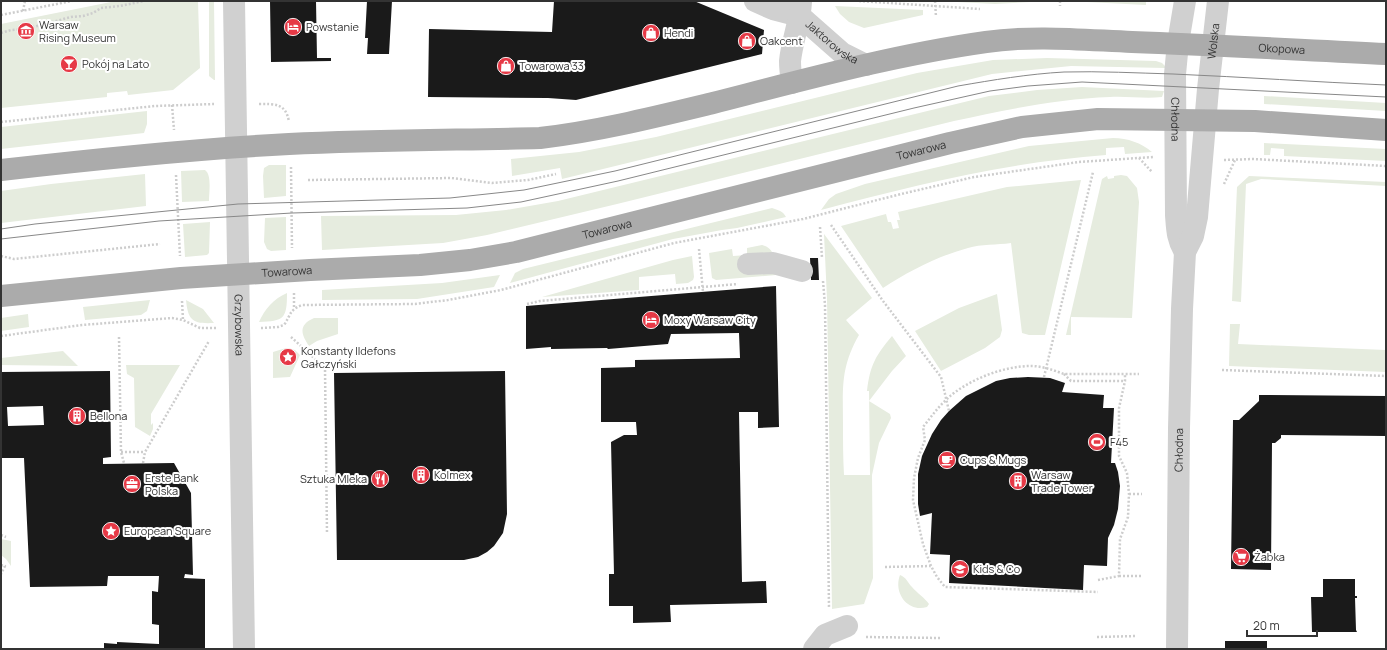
<svg xmlns="http://www.w3.org/2000/svg" width="1387" height="650" font-family="Manrope,sans-serif">
  <style>
    .green { fill: #e6ecdf }
    .building { fill: #1a1a1a; fill-rule: evenodd }
    .lines { fill: none; stroke-linecap: round; stroke-linejoin: round }
    .path { stroke: #cdcdcd; stroke-width: 2.5; stroke-dasharray: 2 2; stroke-linecap: butt }
    .minor { stroke: #d0d0d0; stroke-width: 22 }
    .major { stroke: #ababab; stroke-width: 22 }
    .tram { stroke: #888; stroke-width: 1 }
    .labels { text-anchor: middle; stroke-width: 4; stroke-linejoin: round; paint-order: stroke }
    .poi-label { font-size: 11px; fill: #333; stroke: #fff; text-anchor: start }
    .street-label { font-size: 11px; fill: #333; stroke: #fff }
  </style>
  <rect width="100%" height="100%" fill="#fff"/>
  <!-- green -->
  <path class="green" d="M116,1h82l2,67 -27,22 -45,5 -1,-4 -20,2v4l-106,11v-84z
    M209,1h5l1,79h-1l-5,-4z
    M938,1h112l-55,3z
    M1067,1h79v4z
    M835,6l88,4v5l-59,13 -15,-6 -9,-8z
    M1047,58l109,3 6,2 3,3v2l-94,-2 -79,8 -430,105 -2,-11 -48,8 -1,-17 68,-7 77,-15 261,-64 76,-13z
    M1082,87l82,4 -2,6c-17,2 -35,-1 -52,0 -53,2 -105,13 -156,24l-337,83 -130,31 -44,8 -121,7 -1,-34 135,-1 50,-5 52,-9 431,-105 48,-6z
    M1264,96l122,7v8l-122,-7z
    M147,111v13l-3,9 -143,16v-22z
    M1113,138c15,0 28,5 39,14l-27,2 -1,-7 -18,1v7c-97,7 -191,30 -285,55l8,-11 7,-5 29,-10 164,-38z
    M1264,143l122,6v12l-102,-5v-7l-13,-1 -1,7h-6z
    M269,165h17v31l-22,2 -1,-22 1,-8z
    M205,170c7,5 4,22 4,31l-27,1 -1,-31z
    M145,174l1,32 -145,17v-32l50,-7z
    M1121,175l6,1 10,12 2,14 -7,116 -61,-1v18h-5l36,-156 5,-3 1,3 6,-1v-2z
    M1249,176l137,6v4l-125,-7 -15,5 -5,118 -9,-1 5,-114z
    M1081,180l-36,155h-16l-7,-2 -11,-90c-14,2 -30,1 -43,5 -30,8 -59,23 -85,40l-42,-62 45,-12 2,8h3l2,7 6,-1 -2,-8h3l-2,-8 109,-25z
    M772,208c6,2 11,3 14,9l-49,11 -15,2 -49,9 -163,44 5,-10 8,-4z
    M286,217v33l-15,1 -4,-2 -3,-7 1,-24z
    M210,222l-1,31 -2,2 -22,2 -2,-33z
    M824,234l48,64 -26,22 13,15c-19,33 -16,54 -16,90 0,17 0,33 1,50h26l-1,-84h-2c3,-26 9,-36 25,-55l14,20 -14,15 -23,30 21,13 1,4 -12,25 -7,32 1,103 -9,26 -32,5 -5,-310z
    M762,245c14,3 14,19 14,30l-60,5 -4,-2 -3,-25 23,-4 1,7 14,-1v-7z
    M692,256l2,21 -1,3 -5,3 -12,1 -1,-10 -36,3v13l-97,7 131,-37z
    M500,275l-6,12 -77,12 -95,1v-10l120,-7z
    M287,293c0,26 -3,28 -28,29 6,-13 14,-23 28,-29z
    M997,294l5,36 -2,7 -15,11 -44,23 -26,-40 44,-23z
    M150,300l-3,11 -6,4 -56,5 -2,-13z
    M186,300l17,9 11,14c-21,1 -26,-2 -28,-23z
    M28,314l1,13 -28,4v-13z
    M314,318h24v16l-21,7 -8,5c-8,-12 -11,-21 5,-28z
    M1230,324h10l-2,20 148,6v22l-157,-6z
    M286,348l9,2 5,5 -10,22 -17,1v-26z
    M63,351l15,15 -77,-1v-7z
    M126,365h54l-29,49v11l2,-2v6l-3,7 -15,-9 -1,-49 -7,-4z
    M1,539l10,2v25l-5,-7 -5,-4z
    M900,575c6,2 8,8 12,12 5,6 13,11 17,17l-2,3c-19,6 -34,-14 -27,-32z"/>
  <!-- building -->
  <path class="building" d="M270,1h46l1,57h14v3l-60,1z
    M367,1h25l-3,53h-22l1,-16h-3z
    M554,1h140l70,29 -2,24 -186,46 -28,-2 -120,-1 1,-68 123,3z
    M810,258h8l1,22h-8z
    M776,286l3,141 -21,1v-16h-19l3,170 24,-1 1,22 -97,2 1,17 -38,1v-17h-24v-32h5l-3,-132 13,-7h13l-1,-13h-35v-54l34,-1v-7l105,-2 -1,-25 -68,1 -3,10 -60,5 -1,-1 -56,1v-2l-25,2v-43z
    M110,371l1,86 -8,1v6l71,-1 17,30 2,82 -8,-1 -1,4 21,1v70h-101v-6l13,1v-2l42,2v-19l-7,-1v-33l6,1 1,-16h-51l-1,10 -77,1 -6,-129h-23v-86zM43,406l1,19 -36,1 -1,-19z
    M505,371l2,143 -4,19 -9,13 -7,6 -9,5 -14,3h-127l-3,-187z
    M1028,377l22,1 15,5 -3,9 42,3 -1,13h11l-3,55h4l3,9 2,14 -2,23 -4,16 -6,13 -1,28 -23,-1 -1,25 -134,-7 1,-28 -20,-1 2,-41 -12,3 -2,-12v-30l4,-18 10,-22 9,-14 8,-9 17,-15 30,-15 14,-3z
    M1259,395l127,1v40l-105,-1v3l-6,5h-3l-1,127 -40,-1 2,-149h6l20,-19z
    M1323,579h32v17h2v2h-2l1,32 1,2h-45l-1,-35h12z
    M1225,641h42v8h-42z"/>
  <g class="lines">
    <!-- path -->
    <path class="path" d="M859,1l121,8
      M935,1l1,16
      M1060,1v5
      M23,11l2,-10
      M1,15l71,-14
      M1,33l10,-3 15,-1 45,-12 12,-1 10,-3 8,-5 19,-2 24,-5
      M259,104c16,0 27,-1 30,18
      M172,105l2,25
      M1,122l154,-16 59,-2
      M1139,158l13,14
      M1224,160l29,-1 133,7
      M291,167l1,81
      M176,175l4,81
      M308,180l143,-2 41,5 36,-3 28,-6
      M1224,184l11,-24
      M831,225l52,76 58,76 8,34
      M820,227l2,31
      M699,249l4,43
      M1,256l13,3 146,-15
      M823,281l2,24 4,303
      M294,293v15
      M182,301l1,19
      M527,304l13,-3 198,-17
      M261,328l17,-1 6,-2c7,-10 5,-15 18,-20l113,-1 33,-4 53,-10 173,-47 129,-24 94,-24 77,-18 105,-15 74,-5
      M1,336l81,-11 90,-7 11,2 17,8h16
      M119,337l2,115 3,11
      M291,337l34,31 2,166
      M1222,370l164,6
      M1064,374l7,7h54
      M1044,377l49,-205
      M121,452h24
      M143,463l2,-11 64,-111
      M1129,494h13
      M1,535l5,2
      M1,565l4,1 -4,8
      M931,566l-8,-22 -10,-44 1,-22 4,-20 7,-18 -2,-13c8,-10 15,-20 25,-29 20,-18 55,-32 83,-32 11,0 22,4 33,8h61
      M885,567l46,-1 6,11 8,10 153,5
      M1119,576h23
      M1098,580l21,-4 1,-37 8,-22 1,-23 -2,-21 -8,-17v-48l6,-27v-7h14
      M866,637l75,1
      M1097,637l40,-1"/>
    <!-- minor -->
    <g class="minor">
      <path id="s1" d="M234,1l10,648"/>
      <path id="s2" d="M755,1l18,8 27,7 42,37 24,12"/>
      <path id="s3" d="M1185,1l-7,42 -3,31 1,141c1,13 1,25 9,37"/>
      <path d="M792,83c-1,-7 -2,-15 -2,-22 2,-20 10,-39 11,-59"/>
      <path d="M748,264l25,-1 29,8"/>
      <path d="M814,649l11,-14 22,-9"/>
      <path id="s4" d="M1177,649l2,-221 3,-119 3,-57 8,-16 4,-19 11,-128 10,-88"/>
    </g>
    <!-- major -->
    <g class="major">
      <path id="s5" d="M1,170c96,-11 192,-21 288,-26 84,-4 167,-4 251,-6 59,-7 115,-21 173,-35 90,-23 181,-48 273,-61 48,-7 98,-2 146,0 85,3 169,8 254,12"/>
      <path id="s6" d="M1,296l180,-18 129,-8 110,-5 50,-5 46,-8 434,-109 72,-16 76,-8 157,2 131,9"/>
    </g>
    <!-- tram -->
    <path class="tram" d="M1,229l34,-5 203,-20 212,-6 74,-8 91,-19 343,-85c35,-6 70,-12 106,-14 36,-1 73,1 109,2 71,3 142,8 213,11
      M1,239l158,-18 133,-8 175,-5 54,-6 97,-21 296,-73 76,-17 38,-5 54,-4 304,15"/>
  </g>
  <!-- icons -->
  <defs>
    <symbol id="hotel-disc" viewBox="-11 -11 22 22"><circle r="9.5" fill="#e63946" stroke="#fff"/><path d="M-6-4.5h1.5V1H6V5H4.5V3h-9V5H-6ZM-4 0a1.8 1.8 0 1 1 3.6 0ZM.5 0V-2.5h3Q6-2.5 6 0Z" fill="#fff"/></symbol>
    <symbol id="museum-disc" viewBox="-11 -11 22 22"><circle r="9.5" fill="#e63946" stroke="#fff"/><path d="M0-6L6-3V-2H-6V-3ZM-5-1h2V3h-2ZM-1-1h2V3h-2ZM3-1h2V3H3ZM-6 4H6V6H-6Z" fill="#fff"/></symbol>
    <symbol id="shop-disc" viewBox="-11 -11 22 22"><circle r="9.5" fill="#e63946" stroke="#fff"/><path d="M-5-2.5h2.3a2.7 3.5 0 0 1 5.4 0H5L5.5 6h-11ZM-1.5-2.5h3a1.5 2.3 0 0 0-3 0Z" fill="#fff"/></symbol>
    <symbol id="bar-disc" viewBox="-11 -11 22 22"><circle r="9.5" fill="#e63946" stroke="#fff"/><path d="M-6-5H6L.8 .8V4.5H3.5V6h-7V4.5H-.8V.8Z" fill="#fff"/></symbol>
    <symbol id="sight-disc" viewBox="-11 -11 22 22"><circle r="9.5" fill="#e63946" stroke="#fff"/><path d="M0-6L1.8-2.2L6-1.7L2.9 1.2L3.7 5.4L0 3.3L-3.7 5.4L-2.9 1.2L-6-1.7L-1.8-2.2Z" fill="#fff"/></symbol>
    <symbol id="building-disc" viewBox="-11 -11 22 22"><circle r="9.5" fill="#e63946" stroke="#fff"/><path d="M-4-6H4V6H1V3H-1V6H-4ZM-2.5-4.3h1.7v1.8h-1.7ZM.8-4.3h1.7v1.8H.8ZM-2.5-1h1.7V.8h-1.7ZM.8-1h1.7V.8H.8Z" fill="#fff"/></symbol>
    <symbol id="stadium-disc" viewBox="-11 -11 22 22"><circle r="9.5" fill="#e63946" stroke="#fff"/><path d="M0-5a6.5 5 0 1 0 0 10a6.5 5 0 1 0 0-10ZM-3.5-1.8h7v3.6h-7Z" fill="#fff"/></symbol>
    <symbol id="cafe-disc" viewBox="-11 -11 22 22"><circle r="9.5" fill="#e63946" stroke="#fff"/><path d="M-5.5-4.5H6V0H3Q3 3.5 0 3.5H-2.5Q-5.5 3.5-5.5 0ZM3-3.2v2h1.7v-2ZM-6 4.5H4V6H-6Z" fill="#fff"/></symbol>
    <symbol id="restaurant-disc" viewBox="-11 -11 22 22"><circle r="9.5" fill="#e63946" stroke="#fff"/><path d="M-5-6h1v4h1v-4h1v4h1v-4h1v5L-1.5 .5V6h-2V.5L-5-1ZM5-6V6H3V1.5H1.5Q1.5-4 5-6Z" fill="#fff"/></symbol>
    <symbol id="office-disc" viewBox="-11 -11 22 22"><circle r="9.5" fill="#e63946" stroke="#fff"/><path d="M-6-3h4V-5.5h4V-3h4V5H-6ZM-1-4.5V-3h2v-1.5ZM-6 0V1H6V0Z" fill="#fff"/></symbol>
    <symbol id="supermarket-disc" viewBox="-11 -11 22 22"><circle r="9.5" fill="#e63946" stroke="#fff"/><path d="M-6-5.5h2.5l.6 2H6L4.5 2H-2.5L-4.4-4H-6ZM-1.5 3.2a1.3 1.3 0 1 0 .1 0ZM3 3.2a1.3 1.3 0 1 0 .1 0Z" fill="#fff"/></symbol>
    <symbol id="school-disc" viewBox="-11 -11 22 22"><circle r="9.5" fill="#e63946" stroke="#fff"/><path d="M0-5L7-2L0 1L-7-2ZM-4 1L0 2.5L4 1V4Q0 6-4 4Z" fill="#fff"/></symbol>
  </defs>
  <g fill-rule="evenodd">
    <use href="#hotel-disc" x="283" y="17" width="20" height="20"/>
    <use href="#museum-disc" x="16" y="21" width="20" height="20"/>
    <use href="#shop-disc" x="641" y="23" width="20" height="20"/>
    <use href="#shop-disc" x="737" y="31" width="20" height="20"/>
    <use href="#bar-disc" x="59" y="54" width="20" height="20"/>
    <use href="#shop-disc" x="496" y="56" width="20" height="20"/>
    <use href="#hotel-disc" x="641" y="310" width="20" height="20"/>
    <use href="#sight-disc" x="278" y="347" width="20" height="20"/>
    <use href="#building-disc" x="67" y="406" width="20" height="20"/>
    <use href="#stadium-disc" x="1087" y="432" width="20" height="20"/>
    <use href="#cafe-disc" x="937" y="450" width="20" height="20"/>
    <use href="#building-disc" x="411" y="465" width="20" height="20"/>
    <use href="#restaurant-disc" x="370" y="469" width="20" height="20"/>
    <use href="#building-disc" x="1008" y="471" width="20" height="20"/>
    <use href="#office-disc" x="122" y="474" width="20" height="20"/>
    <use href="#sight-disc" x="101" y="521" width="20" height="20"/>
    <use href="#supermarket-disc" x="1231" y="547" width="20" height="20"/>
    <use href="#school-disc" x="950" y="559" width="20" height="20"/>
  </g>
  <g class="labels">
    <!-- poi labels -->
    <g class="poi-label">
      <text x="39" y="29">Warsaw<tspan x="39" dy="13">Rising Museum</tspan></text>
      <text x="306" y="31">Powstanie</text>
      <text x="664" y="37">Hendi</text>
      <text x="760" y="45">Oakcent</text>
      <text x="82" y="68">Pokój na Lato</text>
      <text x="519" y="70">Towarowa 33</text>
      <text x="664" y="324">Moxy Warsaw City</text>
      <text x="301" y="355">Konstanty Ildefons<tspan x="301" dy="13">Gałczyński</tspan></text>
      <text x="90" y="420">Bellona</text>
      <text x="1110" y="446">F45</text>
      <text x="960" y="464">Cups &amp; Mugs</text>
      <text x="434" y="479">Kolmex</text>
      <text x="1031" y="479">Warsaw<tspan x="1031" dy="13">Trade Tower</tspan></text>
      <text x="145" y="482">Erste Bank<tspan x="145" dy="13">Polska</tspan></text>
      <text x="367" y="483" text-anchor="end">Sztuka Mleka</text>
      <text x="124" y="535">European Square</text>
      <text x="1254" y="561">Żabka</text>
      <text x="973" y="573">Kids &amp; Co</text>
    </g>
    <!-- street labels -->
    <g class="street-label">
      <text dy="4" stroke="none"><textPath href="#s2" startOffset="89">Jaktorowska</textPath></text>
      <text dy="4" stroke="none"><textPath href="#s4" startOffset="611">Wolska</textPath></text>
      <text dy="4" stroke="none"><textPath href="#s5" startOffset="1293">Okopowa</textPath></text>
      <text dy="4" stroke="none"><textPath href="#s3" startOffset="119">Chłodna</textPath></text>
      <text dy="4" stroke="none"><textPath href="#s6" startOffset="935">Towarowa</textPath></text>
      <text dy="4" stroke="none"><textPath href="#s6" startOffset="611">Towarowa</textPath></text>
      <text dy="4" stroke="none"><textPath href="#s6" startOffset="287">Towarowa</textPath></text>
      <text dy="4" stroke="none"><textPath href="#s1" startOffset="324">Grzybowska</textPath></text>
      <text dy="4" stroke="none"><textPath href="#s4" startOffset="199">Chłodna</textPath></text>
    </g>
  </g>
  <!-- border -->
  <rect width="1387" height="650" fill="none" stroke="#333333" stroke-width="4"/>
  <!-- scale -->
  <path d="M1247 630v6h70v-6" fill="none" stroke="#333333" stroke-width="2"/>
  <text x="1253" y="630" font-size="12" fill="#333333" stroke="#ffffff" stroke-width="3" paint-order="stroke">20 m</text>
</svg>
